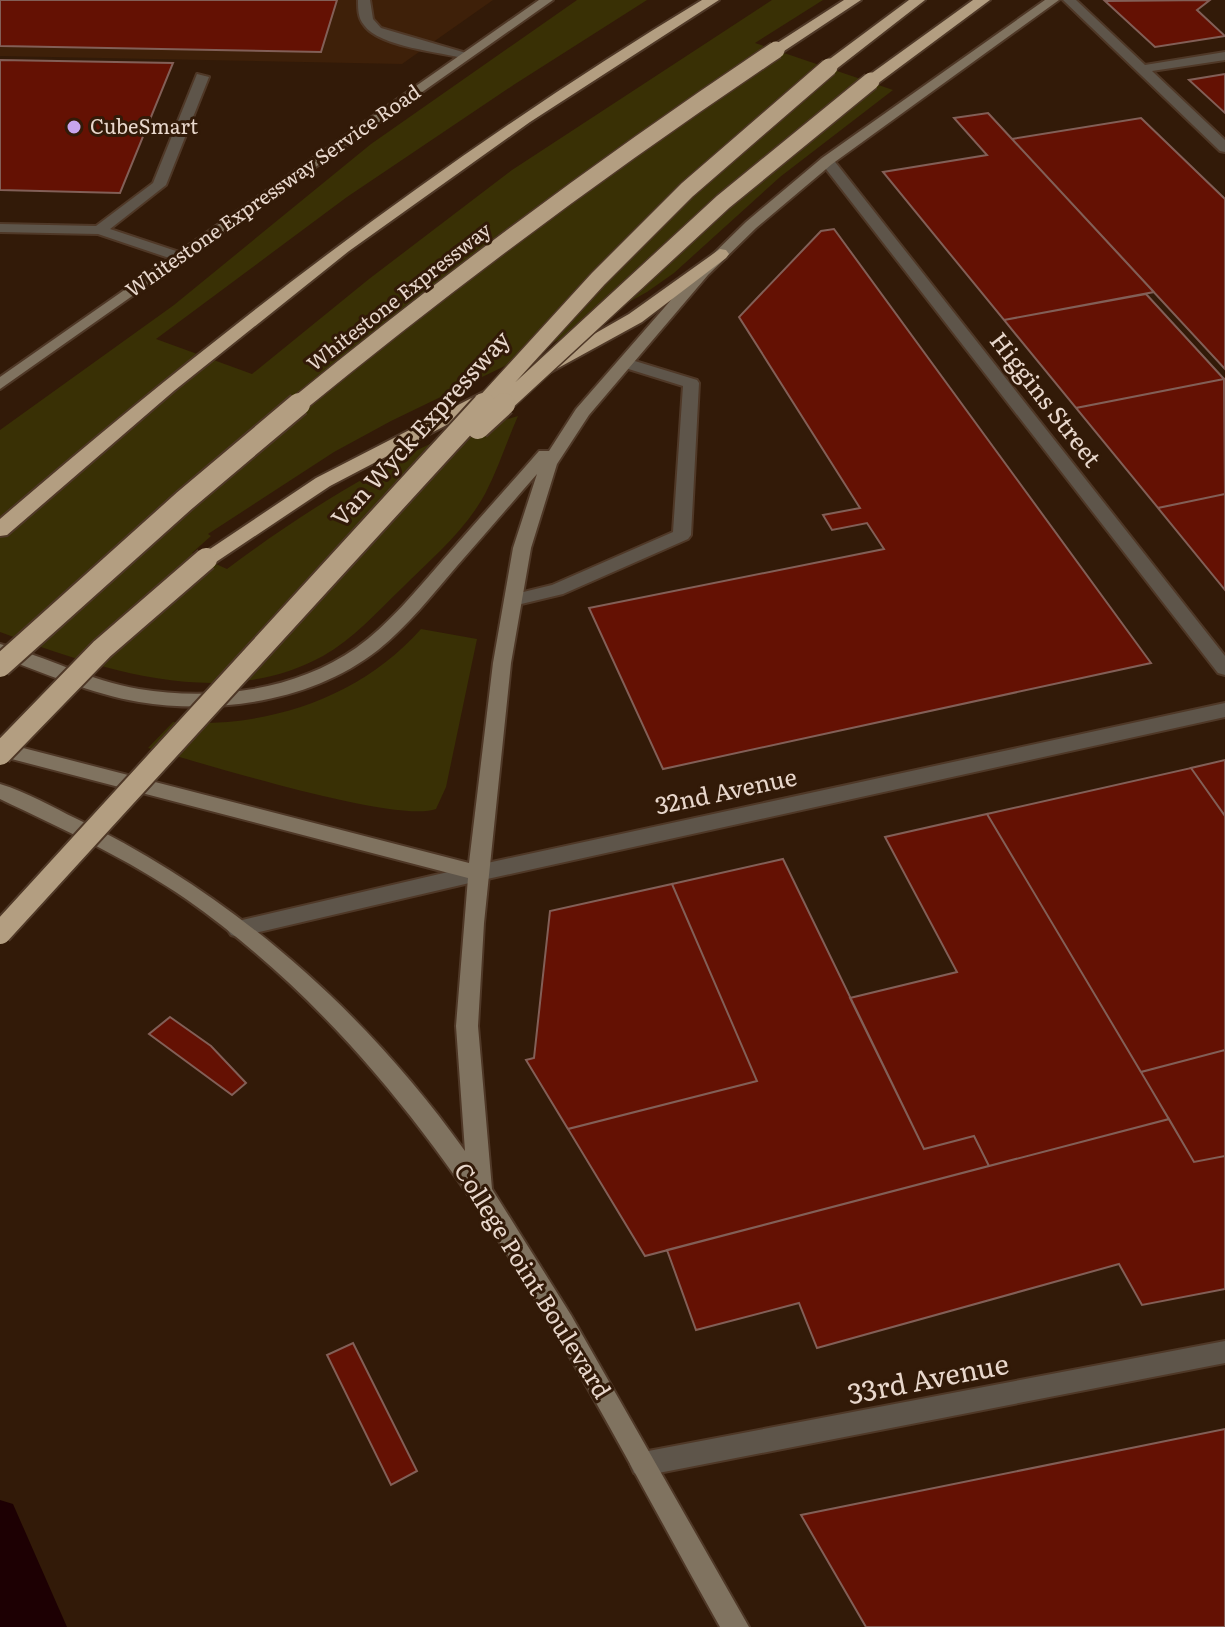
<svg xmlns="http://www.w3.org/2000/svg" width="1225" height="1627" font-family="Literata,serif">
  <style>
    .built { fill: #3e2009 }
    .green { fill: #393005 }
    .water { fill: #1d0003 }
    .building { fill: #641103; stroke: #825f57; stroke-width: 2 }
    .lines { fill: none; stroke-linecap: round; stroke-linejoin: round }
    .service-casing { stroke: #4f3827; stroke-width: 4 }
    .minor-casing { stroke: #4f3827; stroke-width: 4 }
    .tertiary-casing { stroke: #4f3827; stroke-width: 4 }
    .secondary-casing { stroke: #4f3827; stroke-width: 4 }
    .motorway-casing { stroke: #4f3827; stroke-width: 4 }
    .service { fill: #5e554a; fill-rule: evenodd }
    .minor { fill: #5e554a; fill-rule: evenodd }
    .tertiary { fill: #5e554a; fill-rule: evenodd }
    .secondary { fill: #807360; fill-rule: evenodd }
    .motorway { fill: #b39e81; fill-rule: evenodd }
    .motorway-bridge-far1-casing { stroke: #4f3827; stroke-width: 20; stroke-linecap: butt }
    .motorway-bridge-casing { stroke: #4f3827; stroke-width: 26; stroke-linecap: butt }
    .motorway-bridge-far1 { stroke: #b39e81; stroke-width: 17 }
    .motorway-bridge { stroke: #b39e81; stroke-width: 22 }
    .poi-dot { fill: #c8a5ee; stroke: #321a08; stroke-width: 3 }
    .labels { text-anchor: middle; stroke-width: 6; stroke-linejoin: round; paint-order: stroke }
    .far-poi-label { font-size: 20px; fill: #e8d7cc; stroke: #321a08; text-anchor: start }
    .far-street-label { font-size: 20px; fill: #e8d7cc; stroke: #321a08 }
    .street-label { font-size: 24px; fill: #e8d7cc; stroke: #321a08 }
    .near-street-label { font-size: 28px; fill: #e8d7cc; stroke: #321a08 }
  </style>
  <rect width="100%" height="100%" fill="#321a08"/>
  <!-- built -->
  <path class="built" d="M0,0h493l-91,64 -402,-8z"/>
  <!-- green -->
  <path class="green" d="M577,0h70l-132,84 -168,113 -191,142 96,35 117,-95 143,-109 260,-170h51l-68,43 138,47 -113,87 -106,96 -27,19 -70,39 -186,90 -57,31 -126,82 3,2 -19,17 35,16c65,-49 135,-93 209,-128 25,-12 56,-17 82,-25 -11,25 -20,53 -33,78 -20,37 -55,66 -84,95 -25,24 -48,50 -78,67 -102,56 -223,13 -323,-24v-202l174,-125 197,-161z
    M421,629l56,10 -31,148 -10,22c-40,15 -237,-47 -288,-61l25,-26c92,7 186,-23 248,-93z"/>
  <!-- water -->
  <path class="water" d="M0,1500l13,4 54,123h-67z"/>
  <!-- building -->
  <path class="building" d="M0,0h337l-16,52 -321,-6z
    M1210,0l-13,10 28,26 -70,11 -50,-46z
    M0,60l173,3 -53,130 -120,-3z
    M1225,74v39l-36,-33z
    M988,113l24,26 142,153 -150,28 -121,-148 104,-17 -33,-37z
    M1141,118l84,81v170l-213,-230z
    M834,229l317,434 -488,106 -74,-161 295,-59 -17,-26 -35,7 -9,-15 37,-7 -121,-191 82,-86z
    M1146,294l78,85 -148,29 -72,-88z
    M1224,379l1,115 -67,14 -82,-100z
    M1225,494v96l-67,-82z
    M1225,760v56l-34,-48z
    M1191,768l34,48v234l-84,22 -154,-258z
    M987,814l154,258 28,47 -180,47 -15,-30 -50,13 -74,-151 107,-26 -72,-135z
    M783,859l141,290 50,-13 15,30 -344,90 -77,-127 189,-48 -85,-197z
    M672,884l85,197 -189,48 -42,-69 8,-2 16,-147z
    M170,1017l41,29 35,37 -14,12 -83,-61z
    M1225,1050v106l-31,6 -53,-90z
    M1169,1119l25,43 31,-6v133l-83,16 -23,-41 -302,84 -18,-45 -103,27 -29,-80z
    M353,1343l64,128 -26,14 -64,-130z
    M1225,1429v198h-359l-65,-112z"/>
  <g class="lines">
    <defs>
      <path id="service" d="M358,0h12l3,19 8,9 92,27 -6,4c-26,-7 -88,-12 -103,-34 -6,-7 -6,-16 -6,-25z
        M197,74l12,3 -43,108 -56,44 75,25v6h-10l-77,-26 -98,-2v-8l96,2 57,-43z
        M625,358l72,22 2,3 -8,152 -3,4 -125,55 -50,12 -6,-2 -3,-4 3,-4 45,-11 121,-53 10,-146 -64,-20 -2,-3z"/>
      <path id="minor" d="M1063,0h13l69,65 80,-13v8l-73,11 73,69v12l-5,-1z
        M827,157l5,1 393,498v19l-7,-2 -396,-509v-6z
        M1225,1341v22l-582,113 -9,-3 -4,-9 4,-9 9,-3z"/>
      <path id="tertiary" d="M1225,703v14l-747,164 -240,56 -7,-2 -4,-6 4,-6 7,-2 240,-56z"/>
      <path id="secondary" d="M539,0h14l-553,389v-12z
        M1045,0h14l-227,164 -76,64 -48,47 -119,140 -32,49 -26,84 -20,115 -27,260 -6,103 14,163 79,126 178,312h-29c-148,-263 -280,-549 -534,-728 -58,-40 -123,-70 -186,-100v-15c27,8 52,23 77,35 156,75 288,192 388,332l-9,-125 12,-148 -468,-122v-14l469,121 24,-200 20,-115 24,-74c-26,30 -53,61 -80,92 -25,29 -49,60 -79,84 -65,51 -159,65 -239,52 -48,-8 -94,-29 -139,-45v-13c47,13 91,37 139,45 73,12 156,2 217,-41 33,-24 59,-56 86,-87 32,-37 65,-73 97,-110h10l27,-42 122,-140 48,-47 76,-64z"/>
      <path id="motorway" d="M702,0h17l-189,122 -181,129 -174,139 -168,145 -7,1v-17c222,-191 451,-367 702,-519z
        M844,0h17l-80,53h-10v-6z
        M909,0h16l-90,70h-12v-6z
        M973,0h17l-113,84h-12v-6z
        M720,249l6,1 3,4 -3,4 -84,64 -93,51 -7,2 -9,-6 96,-55z
        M495,386l10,6 -3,4 -172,90 -117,78 -7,2 -11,-7 121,-81z"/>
    </defs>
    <!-- service casing -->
    <use href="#service" class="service-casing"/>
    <!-- minor casing -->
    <use href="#minor" class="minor-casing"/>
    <!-- tertiary casing -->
    <use href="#tertiary" class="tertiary-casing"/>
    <!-- secondary casing -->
    <use href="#secondary" class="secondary-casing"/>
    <!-- motorway casing -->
    <use href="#motorway" class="motorway-casing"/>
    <!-- service -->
    <use href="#service" class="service"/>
    <!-- minor -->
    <use href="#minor" class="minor"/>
    <!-- tertiary -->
    <use href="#tertiary" class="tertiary"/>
    <!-- secondary -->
    <use href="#secondary" class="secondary"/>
    <!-- motorway -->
    <use href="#motorway" class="motorway"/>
    <defs>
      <path id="motorway-bridge-far1" d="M296,406c155,-127 314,-245 480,-356
        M482,406l116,-127 89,-89 142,-123
        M502,406l221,-204 148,-121"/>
      <path id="motorway-bridge" d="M478,428l26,-24
        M0,666l184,-165 115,-97
        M0,754l102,-105 104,-90
        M0,933l484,-529"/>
    </defs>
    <!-- motorway-bridge-far1 casing -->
    <use href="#motorway-bridge-far1" class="motorway-bridge-far1-casing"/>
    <!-- motorway-bridge casing -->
    <use href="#motorway-bridge" class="motorway-bridge-casing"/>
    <!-- motorway-bridge-far1 -->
    <use href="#motorway-bridge-far1" class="motorway-bridge-far1"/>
    <!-- motorway-bridge -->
    <use href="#motorway-bridge" class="motorway-bridge"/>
  </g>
  <!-- markers -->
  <circle class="poi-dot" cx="74" cy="127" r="8"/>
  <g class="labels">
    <!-- far-poi labels -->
    <g class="far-poi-label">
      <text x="90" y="134">CubeSmart</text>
    </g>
    <!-- far-street labels -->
    <g class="far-street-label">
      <text transform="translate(273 191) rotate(-35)" y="7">Whitestone Expressway Service Road</text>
      <text transform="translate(399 297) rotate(-38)" y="7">Whitestone Expressway</text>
    </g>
    <!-- street labels -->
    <g class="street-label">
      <text transform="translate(1045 400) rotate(52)" y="8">Higgins Street</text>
      <text transform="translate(421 429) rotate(-48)" y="8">Van Wyck Expressway</text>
      <text transform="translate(726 792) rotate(-12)" y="8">32nd Avenue</text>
      <text transform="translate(532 1281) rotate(58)" y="8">College Point Boulevard</text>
    </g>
    <!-- near-street labels -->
    <g class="near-street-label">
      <text transform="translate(928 1379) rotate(-11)" y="10">33rd Avenue</text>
    </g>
  </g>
</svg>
